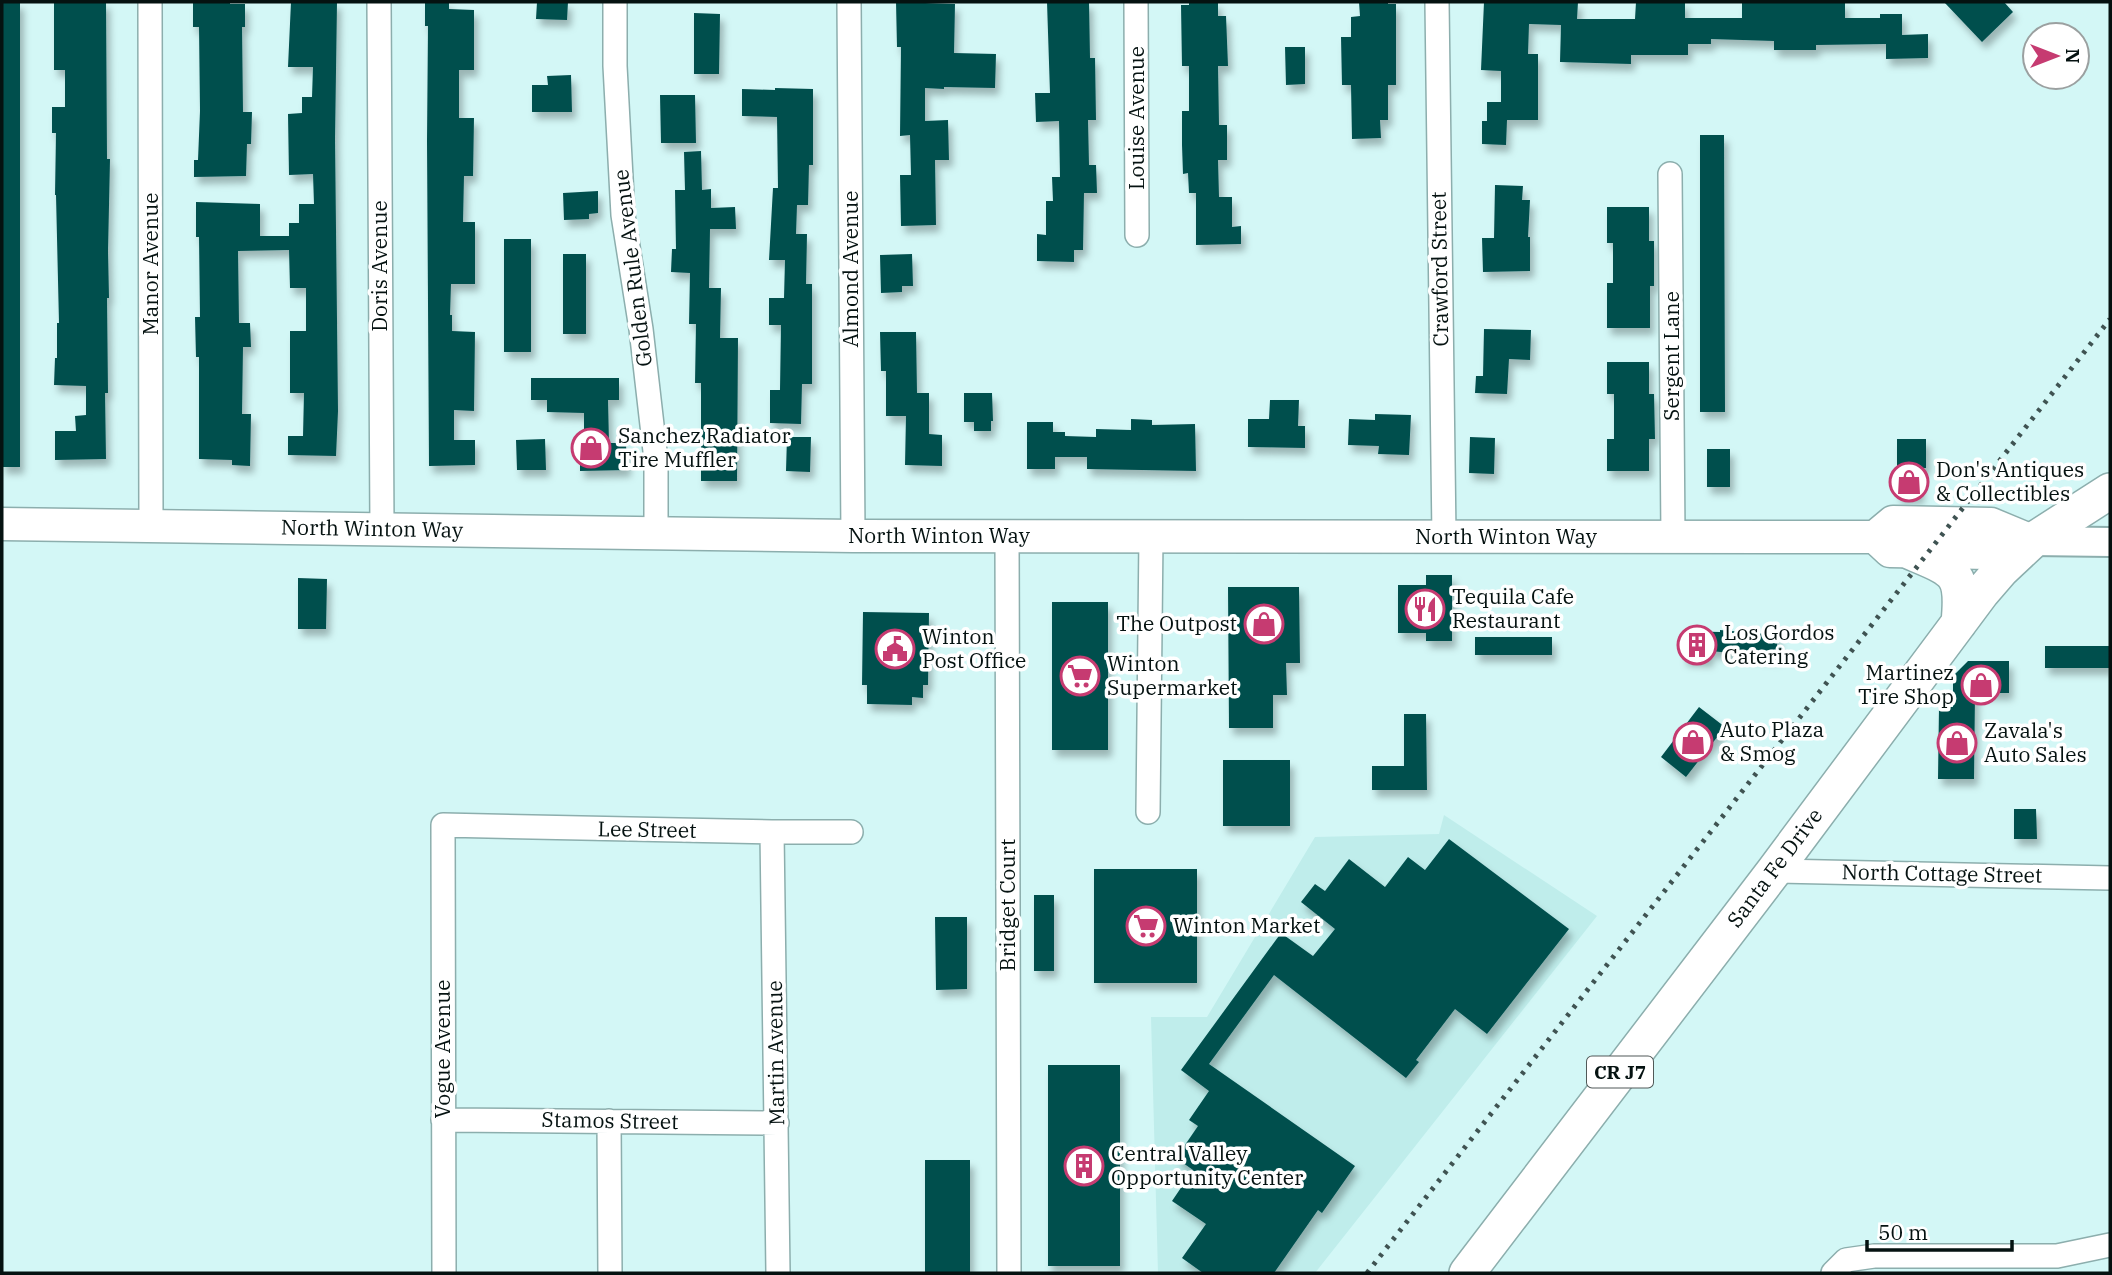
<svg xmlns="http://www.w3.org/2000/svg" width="2112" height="1275" font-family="'IBM Plex Serif',serif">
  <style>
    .built { fill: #bfedeb }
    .building { fill: #054f4e; filter: url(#shadow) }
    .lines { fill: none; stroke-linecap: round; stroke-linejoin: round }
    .minor-casing { stroke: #8caead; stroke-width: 26 }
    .tertiary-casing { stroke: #8caead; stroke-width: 32 }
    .secondary-casing { stroke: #8caead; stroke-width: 35 }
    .primary-casing { stroke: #8caead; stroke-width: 38 }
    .minor { stroke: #fff; stroke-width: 23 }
    .tertiary { stroke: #fff; stroke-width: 28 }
    .secondary { stroke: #fff; stroke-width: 32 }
    .primary { stroke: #fff; stroke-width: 35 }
    .rail { stroke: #3f5352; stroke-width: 5; stroke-dasharray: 3.5 7; stroke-linecap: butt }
    .labels { text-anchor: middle; stroke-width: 7; stroke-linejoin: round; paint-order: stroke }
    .shield { fill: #fff; stroke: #505958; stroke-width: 2 }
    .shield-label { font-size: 19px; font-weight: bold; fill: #051211 }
    .street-label { font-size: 21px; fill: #051211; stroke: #fff }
    .poi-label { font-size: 21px; fill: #051211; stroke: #fff; text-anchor: start }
  </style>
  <defs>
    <filter id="shadow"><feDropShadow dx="4" dy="7" stdDeviation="3.5" flood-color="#0004"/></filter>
  </defs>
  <rect width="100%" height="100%" fill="#d3f7f6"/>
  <!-- built -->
  <path class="built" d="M1444,815l153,101 -282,357h-157l-7,-256h56l108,-180 124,-3z"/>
  <!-- building -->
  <path class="building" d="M2,2h18v465h-18z
    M54,2h52l1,157h3l-2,92 1,47h-2l1,95h-3l1,66 -51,1v-29h21l-1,-15 11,-1v-29l-32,-1 1,-27h2v-35h2l-3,-128h-1l1,-62h-4v-26h13v-37h-11z
    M193,2h37v2h15v23h-3l1,85h9l-1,32h-4l-1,32 -52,1v-17h4l2,-49 -1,-84h-6z
    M291,2h46l-2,137 3,272 -2,45 -48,-1v-19h15l1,-43h-14v-62h16v-43h-16l-1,-38 -51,1 1,72h11l1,24h-8l-1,67h9l-1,52 -18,-1v-5l-33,-1v-102h-3l-1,-40h5l-1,-80h-3v-35l64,2v32h29v-13h10v-19h15l-1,-30 -24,1 -1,-61 14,-1v-16h10l1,-30h-25z
    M425,2h24v7l25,1v60h-15v48h15l-1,58h-9l-1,46h12v62h-24l-1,31h2v16l23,1 -1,79 -20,-1v30h21v25l-46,1 -2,-325 1,-115h-3z
    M537,2h31l-1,18 -31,-1z
    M896,2l59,2 -1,49 42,1 -1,34 -51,-1v2l-19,-1v33l23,-1 1,40h-14l1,65 -35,1 -1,-51h11l-1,-40 -10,1 1,-89h-4z
    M1047,2h42l1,56h5l1,62h-8l1,45h7l1,28h-13l-1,57h-9v12l-37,-1v-27l9,1v-34h7l-1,-24h8l-1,-56 -23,1 -1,-29h15z
    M1189,2h29v14h8l2,50h-10l1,59h8v35h-9l1,37h13v30l9,-1v18l-45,1v-52h-7l-1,-20 -5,1 -1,-29v-34h7v-45h-7l-1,-61h8z
    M1359,2h29v2h8v81h-8v35h-8l1,18 -29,1 -1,-54h-9l-1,-48h10v-20l9,-1z
    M1484,2h94l-1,17h58l1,-17h49v16h57v-16h103v16h35v-4h22v21l26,-1v24l-42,1v-15l-70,1v5h-42v-9l-63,-2v5h-23v11h-57v9l-71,-2 1,-37 -32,-1 -1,30h10v66h-31l-1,25 -24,-1v-23h5v-19h14v-31l-20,-1z
    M1944,2h60l9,10 -31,30z
    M694,13l26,1 -1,60h-25z
    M1285,47h20v37l-19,1z
    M571,75l1,37h-40v-27h16l-1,-9z
    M775,88l38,1v76h-4l-1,40h-11l-1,29h11l-1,50h6v100h-10l-1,40 -31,-1v-33h10l1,-65h-12v-27h15l1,-38h-16l4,-72h5l-1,-71 -35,-1v-27l33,1z
    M660,95h35l1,48h-35z
    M1700,135h24l1,277h-25z
    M701,151l1,39 9,-1v19l24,-1 1,22h-26l-1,59h12l-1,50h18l-1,143h-36v-98h-6l1,-59h-7l1,-51 -19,-1 1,-23h4l-1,-59h10l-1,-38z
    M1495,185l28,1 -1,14h8l-2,37h2v34l-47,1 -1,-34h12z
    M598,191v22l-9,1v5l-25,1 -1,-27z
    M1607,207h42v34h5v45h-4v42h-43v-45h6v-40h-6z
    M504,239h27v113h-27z
    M563,254h23v80h-23z
    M912,254l1,32h-11v6l-21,1 -1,-38z
    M1484,329l47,1 -1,30 -21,-1 -2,35 -32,-1 1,-17h7z
    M880,332h36l1,61h12v41l13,1v31l-37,-1 1,-49h-20v-45h-5z
    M1607,362h42v32h5l1,45h-6v32h-42v-32h7v-45h-7z
    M531,378h88v22h-11l1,43h17l1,27 -47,1v-32h4v-26l-37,-1v-12h-16z
    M964,393h28l1,28h-2v10h-17v-9h-10z
    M1270,400h29l-1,26h7v22l-57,-1v-28h21z
    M1375,414l36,1 -2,40 -31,-1 1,-8 -31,-1 1,-26 26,1z
    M1131,419l21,1v5l43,-1 1,47 -109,-2v-12h-32v12h-28v-47h26v10h12v4l31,1v-8l35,1z
    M787,437h24l-1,35 -24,-1z
    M1470,437l25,1 -1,36 -25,-1z
    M545,439l1,31h-29l-1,-30z
    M1897,439h29v29h-6v29h-23z
    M1707,449h23v38h-23z
    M1426,575h26v66h-26v-8h-28v-48h28z
    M298,578l29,1 -1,50h-28z
    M1228,587h71l1,76h-14l1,32h-14v33h-44z
    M1052,602h56v148h-56z
    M863,612l66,1 -1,72h-5v13l-11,-1v8l-45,-1v-19h-5z
    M1720,630l58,5 -2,22 -66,-6 -1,9 -26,-1 1,-28 36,1z
    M1475,637h77v18h-77z
    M2045,646h65v22h-65z
    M1968,661h41v32h-34l-1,86h-36l1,-72h14v-31z
    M1699,707l26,20 -39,50 -25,-20z
    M1404,714h22l1,76h-55v-24h32z
    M1223,760h67v66h-67z
    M2014,809h22l1,30h-23z
    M1449,839l120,90 -82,105 -32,-25 -39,51 3,2 -13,16 -132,-103 -65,89 146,102 -33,47 -4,-3 -44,63h-71l-21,-15 24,-34 -34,-23 21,-31 -17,-12 22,-32 -9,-6 20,-29 -28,-21 100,-137 32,23 22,-27 -34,-27 14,-18 10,7 24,-32 36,28 23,-30 17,13z
    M1094,869h103v114h-103z
    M1034,895h20v76h-20z
    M935,917h32v72l-31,1z
    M1048,1065h72v201h-72z
    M925,1160h45v113h-45z"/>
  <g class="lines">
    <defs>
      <path id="minor" d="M150,2l1,524
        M379,2l3,527
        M615,2v64l8,149 18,114 15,131v74
        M849,2l4,534
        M1136,2l1,233
        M1437,2l7,535
        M1670,174l3,363
        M1007,536l2,737
        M1148,812l3,-276
        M772,832l6,441
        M1774,871l336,7
        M443,1120l334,3
        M609,1121l1,152
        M444,1273l-1,-448 329,7h79
        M1833,1273l13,-13 28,-4h183l53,-11"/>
      <path id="tertiary" d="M2032,541l78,1"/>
      <path id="secondary" d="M2,524l851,12 1022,1 18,-15 98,2 41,17
        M1875,537l15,14 98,2 44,-12"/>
      <path id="primary" d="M1911,552c45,19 53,20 48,71
        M1467,1273l307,-402 208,-279 19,-22 31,-29 78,-50"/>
    </defs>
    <!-- minor casing -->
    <use href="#minor" class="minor-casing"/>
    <!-- tertiary casing -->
    <use href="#tertiary" class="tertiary-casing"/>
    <!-- secondary casing -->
    <use href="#secondary" class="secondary-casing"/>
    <!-- primary casing -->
    <use href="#primary" class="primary-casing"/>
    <!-- minor -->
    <use href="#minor" class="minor"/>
    <!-- tertiary -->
    <use href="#tertiary" class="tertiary"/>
    <!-- secondary -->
    <use href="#secondary" class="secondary"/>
    <!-- primary -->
    <use href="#primary" class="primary"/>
    <!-- rail -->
    <path class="rail" d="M1367,1273l743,-954"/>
  </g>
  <!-- icons -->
  <defs>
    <symbol id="shop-ring" viewBox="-11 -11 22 22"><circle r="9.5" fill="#fff" stroke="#c63b71" stroke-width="1.5"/><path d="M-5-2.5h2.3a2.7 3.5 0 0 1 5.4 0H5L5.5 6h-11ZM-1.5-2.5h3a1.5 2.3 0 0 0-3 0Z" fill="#c63b71"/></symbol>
    <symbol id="restaurant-ring" viewBox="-11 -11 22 22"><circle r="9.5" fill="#fff" stroke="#c63b71" stroke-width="1.5"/><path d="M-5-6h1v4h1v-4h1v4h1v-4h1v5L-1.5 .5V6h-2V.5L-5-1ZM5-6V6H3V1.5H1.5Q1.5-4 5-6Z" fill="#c63b71"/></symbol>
    <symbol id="building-ring" viewBox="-11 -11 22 22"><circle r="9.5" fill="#fff" stroke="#c63b71" stroke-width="1.5"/><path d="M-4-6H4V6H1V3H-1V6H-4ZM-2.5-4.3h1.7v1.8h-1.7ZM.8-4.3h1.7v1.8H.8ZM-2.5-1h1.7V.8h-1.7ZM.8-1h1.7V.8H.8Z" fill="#c63b71"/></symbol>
    <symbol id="civic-ring" viewBox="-11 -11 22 22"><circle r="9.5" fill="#fff" stroke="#c63b71" stroke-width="1.5"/><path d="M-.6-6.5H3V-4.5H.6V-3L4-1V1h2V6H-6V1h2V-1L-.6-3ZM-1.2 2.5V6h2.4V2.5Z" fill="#c63b71"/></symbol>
    <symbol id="supermarket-ring" viewBox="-11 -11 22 22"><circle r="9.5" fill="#fff" stroke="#c63b71" stroke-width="1.5"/><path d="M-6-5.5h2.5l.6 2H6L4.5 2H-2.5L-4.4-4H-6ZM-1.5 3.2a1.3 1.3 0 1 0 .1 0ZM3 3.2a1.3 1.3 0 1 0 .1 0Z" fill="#c63b71"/></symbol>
  </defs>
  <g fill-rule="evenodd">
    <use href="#shop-ring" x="569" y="426" width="44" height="44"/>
    <use href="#shop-ring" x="1887" y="460" width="44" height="44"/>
    <use href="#restaurant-ring" x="1403" y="587" width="44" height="44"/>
    <use href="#shop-ring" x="1242" y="602" width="44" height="44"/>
    <use href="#building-ring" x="1675" y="623" width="44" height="44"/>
    <use href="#civic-ring" x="873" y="627" width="44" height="44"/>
    <use href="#supermarket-ring" x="1058" y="654" width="44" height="44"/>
    <use href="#shop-ring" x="1959" y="663" width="44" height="44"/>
    <use href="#shop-ring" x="1671" y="720" width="44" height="44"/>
    <use href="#shop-ring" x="1935" y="721" width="44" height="44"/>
    <use href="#supermarket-ring" x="1124" y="904" width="44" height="44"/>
    <use href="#building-ring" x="1062" y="1144" width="44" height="44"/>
  </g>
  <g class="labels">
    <!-- shield labels -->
    <rect class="shield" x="1587" y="1056.5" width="66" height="31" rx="5"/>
    <g class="shield-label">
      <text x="1620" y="1079">CR J7</text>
    </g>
    <!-- street labels -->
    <g class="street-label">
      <text transform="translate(1137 118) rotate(-90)" y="7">Louise Avenue</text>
      <text transform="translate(151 264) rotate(-90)" y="7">Manor Avenue</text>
      <text transform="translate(380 266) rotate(-90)" y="7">Doris Avenue</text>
      <text transform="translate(633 268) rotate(-97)" y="7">Golden Rule Avenue</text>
      <text transform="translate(851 269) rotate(-90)" y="7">Almond Avenue</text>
      <text transform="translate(1440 269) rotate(-91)" y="7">Crawford Street</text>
      <text transform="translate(1672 356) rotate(-90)" y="7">Sergent Lane</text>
      <text transform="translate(372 529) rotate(1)" y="7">North Winton Way</text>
      <text x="939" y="543">North Winton Way</text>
      <text x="1506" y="544">North Winton Way</text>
      <text transform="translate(647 830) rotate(1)" y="7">Lee Street</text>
      <text transform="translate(1775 868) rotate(-53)" y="7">Santa Fe Drive</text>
      <text transform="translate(1942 874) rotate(1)" y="7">North Cottage Street</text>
      <text transform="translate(1008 905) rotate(-90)" y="7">Bridget Court</text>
      <text transform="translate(443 1049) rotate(-90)" y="7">Vogue Avenue</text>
      <text transform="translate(776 1053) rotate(-91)" y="7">Martin Avenue</text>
      <text transform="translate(610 1121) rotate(1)" y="7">Stamos Street</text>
    </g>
    <!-- poi labels -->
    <g class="poi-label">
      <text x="618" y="443">Sanchez Radiator<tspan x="618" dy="24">Tire Muffler</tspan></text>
      <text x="1936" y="477">Don's Antiques<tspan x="1936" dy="24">&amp; Collectibles</tspan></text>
      <text x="1452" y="604">Tequila Cafe<tspan x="1452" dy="24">Restaurant</tspan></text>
      <text x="1237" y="631" text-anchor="end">The Outpost</text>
      <text x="1724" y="640">Los Gordos<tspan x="1724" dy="24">Catering</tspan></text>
      <text x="922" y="644">Winton<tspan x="922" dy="24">Post Office</tspan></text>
      <text x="1107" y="671">Winton<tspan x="1107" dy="24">Supermarket</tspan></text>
      <text x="1954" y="680" text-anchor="end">Martinez<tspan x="1954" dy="24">Tire Shop</tspan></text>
      <text x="1720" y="737">Auto Plaza<tspan x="1720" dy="24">&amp; Smog</tspan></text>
      <text x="1984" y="738">Zavala's<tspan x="1984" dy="24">Auto Sales</tspan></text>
      <text x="1173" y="933">Winton Market</text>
      <text x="1111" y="1161">Central Valley<tspan x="1111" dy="24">Opportunity Center</tspan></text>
    </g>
  </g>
  <!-- border -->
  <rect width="2112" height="1275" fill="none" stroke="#051211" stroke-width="7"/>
  <!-- north arrow -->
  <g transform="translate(2056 56) rotate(90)"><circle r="33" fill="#ffffff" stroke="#9ba0a0" stroke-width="2"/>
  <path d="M0-5L12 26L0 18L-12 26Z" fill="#c63b71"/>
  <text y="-10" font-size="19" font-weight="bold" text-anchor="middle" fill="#051211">N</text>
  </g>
  <!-- scale -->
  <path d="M1867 1240v10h145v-10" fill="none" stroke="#051211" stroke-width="3.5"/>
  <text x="1878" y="1240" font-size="21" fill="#051211" stroke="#ffffff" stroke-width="5" paint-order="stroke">50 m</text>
</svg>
